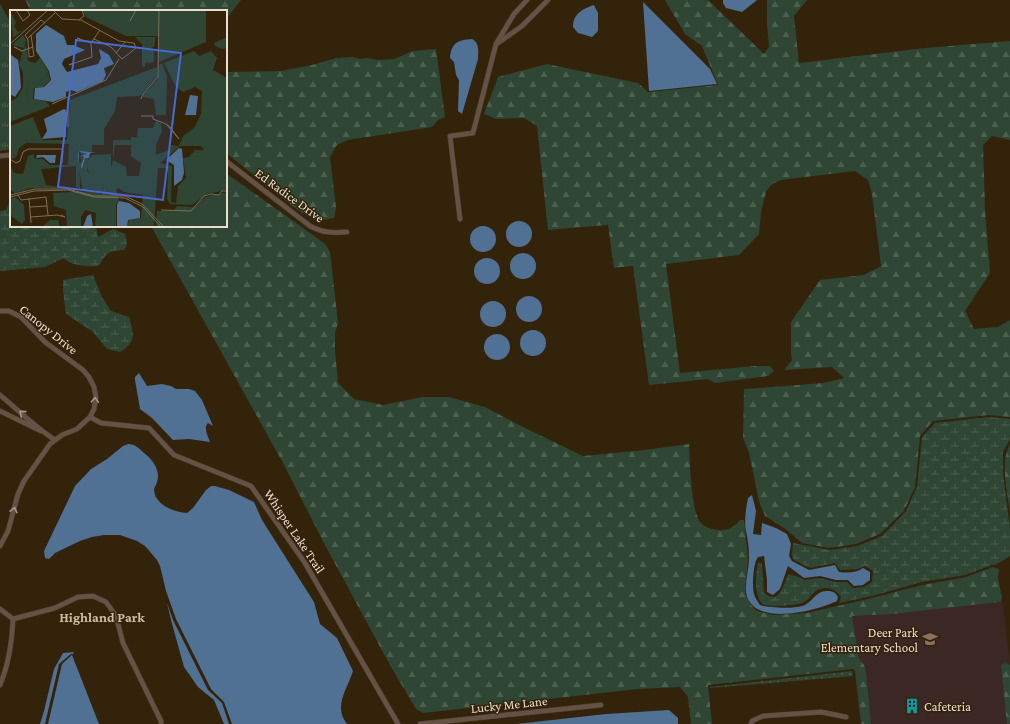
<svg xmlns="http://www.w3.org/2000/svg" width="1010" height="724" font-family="'Crimson Pro',serif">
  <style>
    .education { fill: #3b2824 }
    .grass { fill: url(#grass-dots) }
    .forest { fill: url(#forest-firs) }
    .wetland { fill: url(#wetland-marsh) }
    .park { fill: url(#park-tufts) }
    .water { fill: #507094 }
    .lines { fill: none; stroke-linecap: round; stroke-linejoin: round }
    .minor-casing { stroke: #50412a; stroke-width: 5.5 }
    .minor { stroke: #655247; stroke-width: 4.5 }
    .oneway { stroke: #a7988c }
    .labels { text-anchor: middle; stroke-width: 3; stroke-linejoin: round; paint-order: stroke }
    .street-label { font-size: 13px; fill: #e9ded0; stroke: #33230a }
    .poi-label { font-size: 13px; fill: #e9ded0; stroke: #33230a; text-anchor: end }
    .neighbourhood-label { font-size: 14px; font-weight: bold; fill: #d0bb9f; stroke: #33230a }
    .inset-road { fill: none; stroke: #7c6e59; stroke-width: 1 }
    .view { fill: #466bd6; fill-opacity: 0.15; stroke: #466bd6; stroke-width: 2 }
    .inset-edge { fill: none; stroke: #e9ded0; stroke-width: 2 }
  </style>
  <defs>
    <pattern id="grass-dots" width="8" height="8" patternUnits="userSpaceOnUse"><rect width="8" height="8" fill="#2e4633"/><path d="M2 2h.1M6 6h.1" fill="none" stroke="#4c6050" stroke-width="1.8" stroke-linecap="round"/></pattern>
    <pattern id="forest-firs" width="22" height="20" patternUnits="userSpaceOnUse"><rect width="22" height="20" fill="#2e4633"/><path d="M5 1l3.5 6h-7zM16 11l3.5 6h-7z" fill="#4c6050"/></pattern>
    <pattern id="wetland-marsh" width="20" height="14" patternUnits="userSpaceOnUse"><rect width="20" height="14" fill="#2e4633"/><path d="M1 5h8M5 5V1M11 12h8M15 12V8" fill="none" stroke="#4c6050"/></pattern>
    <pattern id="park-tufts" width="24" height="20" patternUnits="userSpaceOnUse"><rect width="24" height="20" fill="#2e4633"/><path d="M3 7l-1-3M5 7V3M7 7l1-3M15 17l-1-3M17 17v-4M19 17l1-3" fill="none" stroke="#4c6050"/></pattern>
  </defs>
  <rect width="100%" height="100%" fill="#33230a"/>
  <!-- education -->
  <path class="education" d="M1002,598l8,65v61h-148l-13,-108z"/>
  <!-- grass -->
  <path class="grass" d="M852,671l1,5 -143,12v-1z"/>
  <!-- forest -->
  <path class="forest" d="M25,0h216l-15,19v-8h-195z
    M665,0h43l56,54 5,-7 -2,-23v-24h40l-13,16 5,47 126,-15 85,-7v99l-18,-4 -9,9 2,65 5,63 -25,38 9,18 24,-2 12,-7v97l-21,-2 -56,6 -13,15 -5,51 -11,24 -24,23 -24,10 -27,4 -27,-5 -18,-15 -19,-12 -6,-15 -10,-48 -6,-15 1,-49 79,-6 21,-5 -12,-11 -48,3 8,-10 -1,-7v-31l29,-42 44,-5 17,-9 -9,-72 -4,-14 -13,-9 -75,9 -9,5 -5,7 -5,20 -2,22 -20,21 -73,9 14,109 75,-7h15l4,5 -6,5 -53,7 -7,-4 -59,6 -16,-119 -19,2 -6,-43 -60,5 -11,-104 -13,-8 -28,1 -12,-5 14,-37 49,-13 91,19 10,9 70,-7 -16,-39 -17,-12z
    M436,49l9,68 -7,3 -6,7 -84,13 -11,5 -7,12 6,51 -2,10 -17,3 -18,-10 -73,-58v-81l55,-1 31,-6 24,-7 16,-1 9,2 7,-1 9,2 17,-1 19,-8z
    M226,173l87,62 12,9 5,8 8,71 -3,10v17l3,33 16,16 29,6 39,-8h27l36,10 30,16 68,33 61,-6 45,-6c1,16 2,69 12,79 5,5 11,6 17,7 10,1 16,-3 22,-10h4l4,38 -3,34 5,12 7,7 16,4 34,-2 65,-15 50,-13 44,-8 27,-10 6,2 -1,9 4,20 -2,4 -108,12 -40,2 7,43 5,6 2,7 5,52h-10l-6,-53 -2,-2 -145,16 4,39h-21l-3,-27 -8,-10 -42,2 -215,24 -7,-4 -25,-42 -65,-120 -43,-84 -132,-237h75z
    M1010,444v67c-3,-21 -10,-48 0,-67z
    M1005,663l5,2v59h-3l-6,-59z"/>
  <!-- wetland -->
  <path class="wetland" d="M11,199v27h85l2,11 15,-8 12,5c2,7 3,11 -1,16 -9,0 -16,1 -21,9 -2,2 -2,4 -4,6 -3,3 -26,0 -30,-3 -2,-1 -3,-2 -5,-4l-19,9 -45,4v-60l6,-1z
    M93,275l9,22 9,14 18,6c5,18 8,24 -9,35l-13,-3 -14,-17 -27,-18 -3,-23v-11z
    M989,417l21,2v20l-7,13v21l7,56v27l-15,9h-3l-27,10 -43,7 -50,14 -33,7 2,-6c-5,-8 -16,-12 -25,-6 -6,4 -9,12 -17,13 -11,2 -27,3 -37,0 -9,-13 -6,-28 -4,-42l4,2 2,29c2,1 7,5 10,4 7,-1 12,-17 14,-23l11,3 5,3 15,-2 16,4h12l6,6 11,-1 8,-5 1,-11 -8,-5 -7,3 -18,1 -5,-7 -25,5 -16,-8 -2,-4 1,-13 37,7 27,-4 25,-10 24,-25 11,-24 5,-50 13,-14z"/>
  <!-- park -->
  <path class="park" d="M0,4l11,19v126l-11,2z"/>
  <!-- water -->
  <path class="water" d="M723,0h34l-15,12 -16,-4 -3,-5z
    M643,2l67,67 7,15 -68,7z
    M594,5l4,8v18l-6,6 -14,-4 -5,-6c0,-13 9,-18 21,-22z
    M472,39c8,4 6,13 6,20l-16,55 -4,-3 1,-31 -3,-5 -2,-13 -4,-4c1,-15 8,-18 22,-19z
    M506 234a13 13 0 1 1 26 0a13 13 0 1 1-26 0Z
    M470 239a13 13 0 1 1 26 0a13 13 0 1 1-26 0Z
    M510 266a13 13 0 1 1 26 0a13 13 0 1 1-26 0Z
    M474 271a13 13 0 1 1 26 0a13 13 0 1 1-26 0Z
    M516 309a13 13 0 1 1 26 0a13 13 0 1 1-26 0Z
    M480 314a13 13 0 1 1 26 0a13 13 0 1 1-26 0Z
    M520 343a13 13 0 1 1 26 0a13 13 0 1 1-26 0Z
    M484 347a13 13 0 1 1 26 0a13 13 0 1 1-26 0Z
    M139,373l8,13 15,-2 9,2 5,3h13l6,2 7,9 11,26 -5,-3c-5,5 0,13 2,19l-21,-3 -16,1 -21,-22 -12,-9 -5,-29v-3z
    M128,444c7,0 11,4 16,9 8,6 17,17 13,29 0,2 -3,5 -3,8 1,15 20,22 33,23l6,-5 13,-18 5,-4h4l14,4 25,12 8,18 52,82 6,22 17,14 16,33c-6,19 -20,35 -6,53h-115l-8,-22 -13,-13 -35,-70 -10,-28 -6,-25 -3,-6 -12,-14 -8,-5 -17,-6h-16l-12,2 -12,4 -25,12 -6,6 -4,-1 -1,-7 31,-65 16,-17 16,-10 16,-13z
    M752,495l4,16 -3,23 8,1 1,-12 14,5 11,6 4,10 -2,12 3,5 17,9 26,-5 4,7c9,1 17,1 24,-4l7,4v8l-7,5 -9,1 -6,-6h-12l-16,-4 -16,2 -16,-12 -8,23 -7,6 -6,-3v-12l-3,-24 -6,1c-5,6 -6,30 -4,37 1,4 4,8 6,11 8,3 33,4 42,1 11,-3 13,-16 26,-15 5,0 8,2 10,6l-1,4c-21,10 -86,27 -91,-9 -1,-11 3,-23 3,-34 0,-9 -1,-18 -3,-27 -2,-9 0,-23 2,-33z
    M167,603l6,17 35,70 14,13 7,21h-5l-10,-24 -16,-13 -14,-20 -13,-47z
    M74,652l-1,2h-2l-12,10 -14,60h-5l4,-13 10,-42 9,-16z
    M72,655l27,69h-51l14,-60z
    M669,710l9,8v6h-162l90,-10z"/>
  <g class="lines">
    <defs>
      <path id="minor" d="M498,43l24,-17 26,-26
        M0,156l11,-1
        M226,161l84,65c13,7 22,7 37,6
        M460,219l-10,-83 23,-3 23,-89 18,-30 13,-14
        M0,311h9l12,6 24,25 38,28 6,7 5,10 2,10 -2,12 -4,8 -13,12 -15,6 -12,9 -26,37 -6,13 -10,37 -8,15
        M0,395c18,15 35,32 55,45
        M0,411l41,20
        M90,417l11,6 48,5 25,27 77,31 54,77 93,161
        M0,609l13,10 42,-11 23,-11 15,-1 13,6 10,14 7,27 38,78v3
        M0,685c9,-21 12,-43 13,-66
        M420,724l181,-19
        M751,724l1,-3 11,-5 58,-4 25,5"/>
    </defs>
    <!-- minor casing -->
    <use href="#minor" class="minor-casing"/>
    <!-- minor -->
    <use href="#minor" class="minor"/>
  </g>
  <!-- one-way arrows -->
  <defs><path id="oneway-chevron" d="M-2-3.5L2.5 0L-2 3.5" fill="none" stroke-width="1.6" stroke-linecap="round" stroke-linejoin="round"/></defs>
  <g class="oneway">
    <use href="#oneway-chevron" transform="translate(95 400) rotate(-87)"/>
    <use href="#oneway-chevron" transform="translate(22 413) rotate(-140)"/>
    <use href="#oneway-chevron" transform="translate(14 510) rotate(-77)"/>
  </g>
  <!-- icons -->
  <defs>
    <symbol id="school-bare" viewBox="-9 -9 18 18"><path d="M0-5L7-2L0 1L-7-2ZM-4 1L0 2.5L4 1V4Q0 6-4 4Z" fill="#8d6e63" stroke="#33230a" stroke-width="2.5" paint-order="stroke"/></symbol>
    <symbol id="building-bare" viewBox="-9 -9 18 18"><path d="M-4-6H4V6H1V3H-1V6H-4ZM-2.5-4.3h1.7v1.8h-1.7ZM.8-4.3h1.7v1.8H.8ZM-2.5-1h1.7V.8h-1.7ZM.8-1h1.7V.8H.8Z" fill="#0f9aa8" stroke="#33230a" stroke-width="2.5" paint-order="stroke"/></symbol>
  </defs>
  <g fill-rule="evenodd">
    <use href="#school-bare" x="919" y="628" width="22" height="22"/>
    <use href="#building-bare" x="901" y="695" width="22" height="22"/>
  </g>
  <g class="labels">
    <!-- street labels -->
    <g class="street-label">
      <text transform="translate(290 195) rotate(36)" y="5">Ed Radice Drive</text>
      <text transform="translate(49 329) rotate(39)" y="5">Canopy Drive</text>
      <text transform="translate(295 531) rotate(56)" y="5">Whisper Lake Trail</text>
      <text transform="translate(509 704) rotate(-6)" y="5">Lucky Me Lane</text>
    </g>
    <!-- poi labels -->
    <g class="poi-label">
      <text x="918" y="637">Deer Park<tspan x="918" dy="15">Elementary School</tspan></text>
      <text x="924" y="711" text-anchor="start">Cafeteria</text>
    </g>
    <!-- neighbourhood labels -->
    <g class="neighbourhood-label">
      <text x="102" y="622">Highland Park</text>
    </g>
  </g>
  <!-- overview -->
  <g transform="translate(10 10)">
    <rect width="217" height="217" fill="#33230a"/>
    <path d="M13,25l3,5 -2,8 -12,-3zM217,27v11l-5,1 -7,-3 -1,-3zM184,41l5,5 12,-5 6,7 -4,12 14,8v112l-20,4 -15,11 -22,-1 -3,-5 1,-28 -3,-3h-7l-4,59h-27l2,-7 12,-2 2,-23 -19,-3 -5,-4 -3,1 3,12 -3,4v22h-21l1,-14 -11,-3 -4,7v10h-14l-1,-17 -12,-4 -1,-13 41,-2 8,3 1,-13 -12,-6 -4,-7 1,-8 4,-5 19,-1v14l2,-8 13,7 1,9h12l2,-13 -10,-7v-11h-16l-2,14v-19h18v-3h6l1,-9h15l3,-7 5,3 1,7 -6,14v10l15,-6 -1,-4 9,1 4,-10 11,-8 7,-14 1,-23 -7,-4 -12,5 -7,-5 -12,-24zM170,136h21l3,4h-9l-6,7 -6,1 3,20 -8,8 -2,17 -5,-1 1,-36 -12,-3zM152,53l5,13 -1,39h-10l-2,-16 -11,-2v-2l15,-16 1,-14zM147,57v10l-17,19 -23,1 -2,14 -11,18v16h-12v7h-13l1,36 -4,-1v-21l-35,3 5,16 20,3h-35l-16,5 -5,-3v-24l4,7 9,1 5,-18 5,-2 2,5h8l7,6h18l1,-21 -43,-1 -7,5 -2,8 -4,3 -3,-1v-32l23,-9 9,23h25l3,-40zM38,61l2,9 -7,7 -9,1 -1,11 12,2 5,5 -40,16v-21l9,-4 10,1 -3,-7 2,-9 8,1 11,-6zM217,182v35h-71l1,-16 17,-1 3,-4 17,1 11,-10zM5,187l9,8 1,15 -3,4 -12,-9v-16zM40,210h8l2,7h-18z" fill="#2e4633" fill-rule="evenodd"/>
    <path d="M0,1l6,11 -2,4 4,6 5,-2 -10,8zM125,27h21l-2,10 -4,1 4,4v10l-9,1v4l-3,-1v-22zM16,35l2,16 7,2 5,-5 8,13 -1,6 -11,7 -8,-2 -2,9 3,7 -13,1 7,-11v-16l-4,-7 3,-12 -3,-5 4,2zM70,143h6l-6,1 3,3 -2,12 4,-11h3l-1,13 16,10 -1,12 -8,-3 -11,1 -5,-27 3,-2z" fill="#2e4633"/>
    <path d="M73,0h123v32l-47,20v-26h-33l-40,-19z" fill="#2e4633"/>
    <path d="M161,0h16v9h-16z" fill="#2e4633"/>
    <path d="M36,15l18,11 3,9h6l12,5 -21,9 -2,5 5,8 31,-8 3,-6 -2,-9 10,6 5,9 -10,4 2,7 -3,6 -26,11 -6,-2 -5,2v5l-13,5 -19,-3 1,-11 9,-1 7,-7 -2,-9 -13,-20v-17zM0,44l8,6 2,14 1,14 -6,9 -5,-3zM180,85l8,1 -2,19h-11zM54,99l2,1v27l-24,2 5,-8 -3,-12zM169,138l3,1 2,24 -2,7 -8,6v-21l-8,-5zM71,141l15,2h-6l-1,5h-4l-3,11 -1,-3 3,-9 -3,-2 6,-1 -8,-2v12l-1,-10 1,-2zM27,145h19l-1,8h-5l-7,-6 -7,1zM109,191l10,2 11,8v7l-12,2 -1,7h-10v-22zM81,204l2,13h-10l4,-11z" fill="#507094"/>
    <path class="inset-road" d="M6,0l7,11 7,-6 -3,-5M43,0l9,9 19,1 38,21 15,2 2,5 -14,11 -11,-12 -17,-8M69,10l5,-4 -2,-6M120,11l6,-11M21,25l3,21 -5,1 -1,-17 -3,-5 16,-15 4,3M17,29l28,-26M70,29l-3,-1 14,5M0,34l38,-34M7,38l-3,-1 8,4 11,-4M106,43l9,-11M63,53l-4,2 23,-8 -1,-14 9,-13M131,89l2,-5 15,-17 1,-67M42,94l54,-24 13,-21M131,106h12v3l13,5 13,15 -9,-12 -4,-3M58,117v-29M0,149l6,4 4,-2 3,-9 5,-3h33l2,2 -1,12M0,185l25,-6h33l26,7h31l17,8 22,23M8,185l3,5 25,-3 2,18M0,187l24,-6 34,-1 26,7 31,1 18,9 18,20M19,188l2,25M20,197l17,-1M151,200l30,1 13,-15 7,-2 8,1 3,-4h5M21,207l26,-2 8,2 -4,-2"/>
    <path class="view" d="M66,30l105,13 -18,147 -105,-13z"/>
    <rect width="217" height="217" class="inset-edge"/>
  </g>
</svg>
